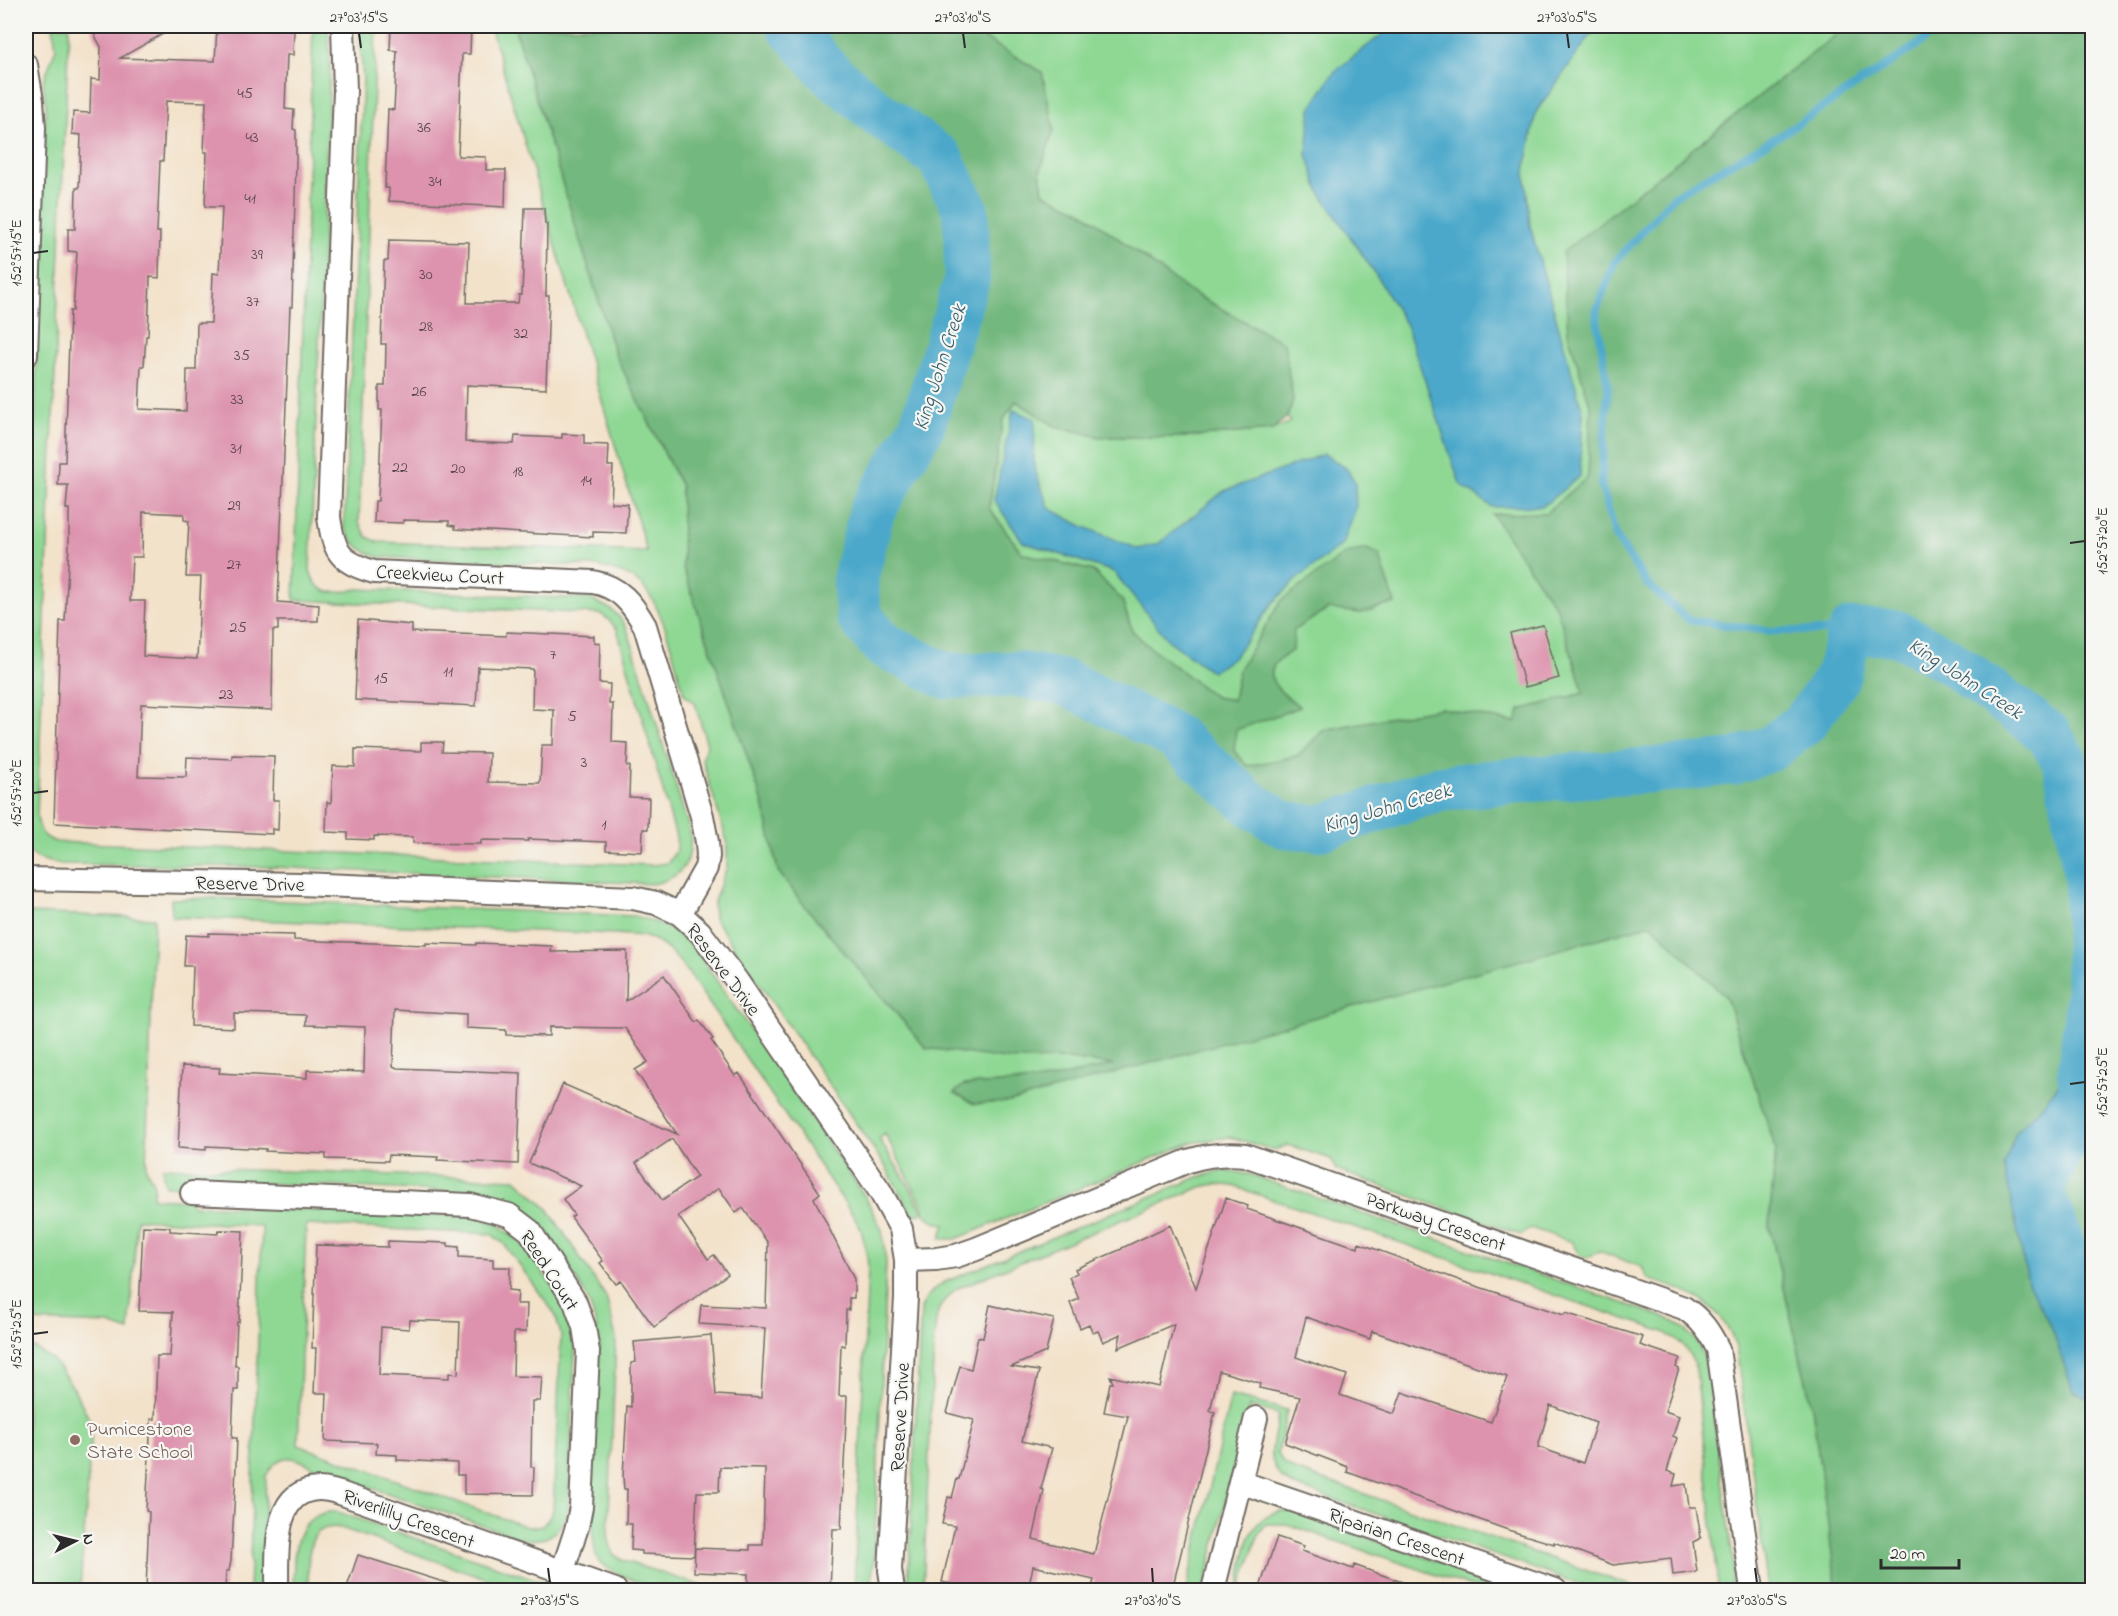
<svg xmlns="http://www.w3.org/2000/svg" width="2118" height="1616" font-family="'Indie Flower',sans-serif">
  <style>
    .green { fill: #8fd894; stroke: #5d8260; stroke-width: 1.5; fill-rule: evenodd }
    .forest { fill: #73b87e; stroke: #4f7254; stroke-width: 1.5 }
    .water { fill: #4ca8ca; stroke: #3c6a7a; stroke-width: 1.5 }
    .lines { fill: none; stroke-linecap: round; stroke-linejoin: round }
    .stream { stroke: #4ca8ca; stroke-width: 8 }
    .river { stroke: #4ca8ca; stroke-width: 46 }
    .building { fill: #dd93ad; fill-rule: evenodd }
    .minor-casing { stroke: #716b63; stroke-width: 26 }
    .minor { stroke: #fff; stroke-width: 22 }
    .ticks { fill: none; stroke: #2b2b2b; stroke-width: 2 }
    .education-dot { fill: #8d6e63; stroke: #f6f6f2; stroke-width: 2 }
    .labels { text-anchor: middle; stroke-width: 4.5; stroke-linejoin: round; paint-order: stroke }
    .number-label { font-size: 16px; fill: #58454c }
    .street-label { font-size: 20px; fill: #2b2b2b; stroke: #f6f6f2 }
    .education-label { font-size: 20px; fill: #785e54; stroke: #f6f6f2; text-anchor: start }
    .water-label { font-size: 21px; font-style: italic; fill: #385d6b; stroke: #f6f6f2 }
    .neatline { fill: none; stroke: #2b2b2b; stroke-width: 2 }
    .ticks-label { font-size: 15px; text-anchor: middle; fill: #2b2b2b }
  </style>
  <rect width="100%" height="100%" fill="#f6f6f2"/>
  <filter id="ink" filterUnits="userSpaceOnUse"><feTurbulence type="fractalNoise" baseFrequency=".0167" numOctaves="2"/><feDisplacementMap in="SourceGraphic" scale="12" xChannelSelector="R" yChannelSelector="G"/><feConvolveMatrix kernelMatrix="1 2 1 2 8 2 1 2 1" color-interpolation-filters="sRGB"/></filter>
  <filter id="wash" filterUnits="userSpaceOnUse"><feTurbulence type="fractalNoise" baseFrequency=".008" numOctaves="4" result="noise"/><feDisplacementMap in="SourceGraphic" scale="24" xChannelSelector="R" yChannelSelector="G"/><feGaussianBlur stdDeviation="1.35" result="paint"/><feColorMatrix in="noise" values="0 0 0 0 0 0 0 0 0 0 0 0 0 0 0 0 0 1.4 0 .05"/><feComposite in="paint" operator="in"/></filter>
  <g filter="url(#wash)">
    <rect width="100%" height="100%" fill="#f3e2ca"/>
    <!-- green -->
    <path class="green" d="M53,26h16l-32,790c2,15 5,21 19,26l596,23 16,-2 9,-14 -1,-12 -59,-208 -8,-9 -8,-6 -307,-14 19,-574h15l2,40 -20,504c7,27 25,24 48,19l232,10c20,9 28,12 38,32l62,201c3,29 -7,46 -37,52l-383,-17 -209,-3c-15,-3 -28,-4 -35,-17v-201l20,-542 -3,-22 13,-34z
      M359,26h17l-17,496 8,15 11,5 269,10 -157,-526h24l101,328 66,133 2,81 80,235 15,68 26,34 122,143 143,11 46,6 -74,16 -77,4 10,19 38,-3 639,-177 75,73 50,152 -7,76 43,182 25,183h-69l-32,-243c-16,-46 -45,-54 -88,-68l-6,-12 -43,-16 -12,7 -8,-3 -7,-13 -41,-14 -10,7 -185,-65 -5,-11 -43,-14 -14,5 -44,-13 -40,6 -234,96h-16l5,-15 -11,-2 -8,-7 -6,-15 -35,-66 -6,5 31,48 13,25 -10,4 -29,-52 -170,-246 -1,-14 14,-37v-26l-25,-82 5,-14 -12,-42 -11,-9c-10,-33 -20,-94 -49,-114 -12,-8 -26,-11 -39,-14l-217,-9c-18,-5 -26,-13 -35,-30l19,-447z
      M956,26h895l-283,307 23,75 -3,69 -42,36 -53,2 64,94 27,84 -64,17 -4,13 -75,-15 -117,22 -27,26 -49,10 -14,-15 1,-21 65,-23 -25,-20 -4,-11 3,-12 13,-10 7,-24 85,-76 -140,115 -6,31 -18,-3 -69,-53 -14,-14 -10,-30 -29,-29 -71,-18 -33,-45 14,-88 13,-19 39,25 45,11h88l84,-7 18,-8 -3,-5 6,-17 -10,-57 -94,-52 -108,-80 -38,-18 -3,-21 14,-43 -12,-56 -77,-46z
      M215,898l419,18c32,8 40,13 63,36l169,246 16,32 4,32 -12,298 -4,30h-16l14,-322 -1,-13 -6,-26 -10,-17 -153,-225c-12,-19 -30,-44 -52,-50 -9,-2 -20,-2 -29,-3l-445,-17 -1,-18z
      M26,913l128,5 -8,250 8,17 -1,13 38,2 1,5 287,12 18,7 26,20 36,52 13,32 3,21 -7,162c-9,23 -20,31 -45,28l-207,-70c-21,-13 -36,-19 -50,7l-5,114h-12l13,-364 -125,-7 -8,112 -20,-7 -83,-3zM306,1225l185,9 13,10 51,70 6,21 -8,176c-7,14 -11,16 -26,16l-229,-82z
      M162,1167l354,12 32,30 58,88 10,41 -8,199 5,17 11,7 91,29c-16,0 -35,3 -50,0 -15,-3 -56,-17 -66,-29 -17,-18 5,-186 -1,-225 -6,-37 -18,-52 -38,-82 -29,-44 -43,-58 -97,-62l-271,-12 -1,6h-26z
      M1223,1171l25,3 421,145c19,10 30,22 37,43l28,205 -2,13 -4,10h-18l7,-6v-12l-21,-203 -5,-12 -8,-12 -19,-13 -431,-146 -17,-2 -15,3 -245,102c-21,18 -19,23 -22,50l-11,251h-15l13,-281c5,-13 12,-20 24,-27l253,-105z
      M34,1348l20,13 20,28 18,35 -12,166h-54v-241z
      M1231,1396l56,14 -9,43 5,10 12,7 348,120h-47l-304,-105c-30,-17 -19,-43 -13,-71l-30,-7 -45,183h-18z
      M1280,1511h11l228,79h-38l-195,-66h-20l-7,9 -19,57h-6l5,-2c6,-30 5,-69 41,-77z
      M328,1512h10l229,78h-47l-179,-62c-39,-7 -32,37 -33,62h-15c2,-31 -4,-69 35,-78z"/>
    <!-- forest -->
    <path class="forest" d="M514,26h442l9,1 77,45 12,57 -14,42 3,22 38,18 108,80 95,52 9,57 -6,17 -15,13 -84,7h-88l-45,-11 -39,-25 -13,19 -14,88 33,45 71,18 29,29 10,31 14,13 69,53 18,3 6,-31 42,-68 65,-48 21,-4 12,5 16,49 -34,10 -33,-4 -34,21 -1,20c-6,4 -16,10 -19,15 -10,19 14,32 26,42l-64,23 -2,21 14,15 49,-10 27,-26 117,-22 75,15 4,-13 64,-17 -27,-84 -65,-95 54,-1 42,-36 3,-69 -23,-75 -5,-81 284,-226h245v1564h-255l-25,-183 -43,-182 7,-76 -50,-152 -75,-73 -641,178 -36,2 -20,-11 10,-8 77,-4 72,-16 -42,-6 -58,1 -87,-12 -122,-143 -26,-34 -15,-68 -80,-235 -2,-82 -66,-132z"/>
    <!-- water -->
    <path class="water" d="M1393,26h204l-61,86 -11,60 5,54 53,186 -3,64 -37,30 -51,1 -32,-23 -54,-159 -30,-50 -57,-84 -12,-36 4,-47 23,-36z
      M1013,410l22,9 -1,48 15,41 33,18 56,23 20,-5 66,-53 100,-37 22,14 9,14 1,25 -13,37 -45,34 -26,26 -37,52 -23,16 -44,-32 -54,-68 -91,-30 -29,-42z
      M2069,1071l11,4 4,24 -44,92 14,32 38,34v136l-5,5 -14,-7 -20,-60 -25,-48 -24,-117 12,-34 25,-25z"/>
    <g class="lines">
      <!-- stream -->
      <path class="stream" d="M1851,631h-81l-81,-11 -42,-36 -31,-47 -15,-53 7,-96 -12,-76 18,-49 60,-67 110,-63 135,-89 23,-18"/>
      <!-- river -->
      <path class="river" d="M789,26l39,45 50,42 62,45 26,53 1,68 -45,147 -50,85 -17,69 4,36 23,28 64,32 70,-2 50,9 109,54 74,65 35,23 36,3 121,-40 66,-7 174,-13 52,-6 39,-14 32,-25 32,-43 15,-49 46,2 51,27 100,73 18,31 21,114 2,116 -9,81 4,24 -44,92 14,32 38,110"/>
    </g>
    <g id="blocks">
      <!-- building -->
      <path class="building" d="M90,26h87l-57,32 95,3 2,-35h73v4h4l-1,25h-6l-2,54 9,1 -1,19 3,1v32l-4,145h-2l-12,295 41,3 -1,16h-40v9h-5l-1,80 -131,-6 -2,50 -1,22 48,1 1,-20 45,2v-4l42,1 -1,44h6l-1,30 -6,-1v5l-218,-11 6,-202h5l4,-76v-36h-3l2,-24h-10l1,-23h6l5,-151h3l4,-59 -9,-1v-22h7l1,-41h3l2,-53 -9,-1 1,-22 17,1 1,-34 9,1 1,-33zM166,101l40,1 -2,50h3l-2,55h17l-3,67 -6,-1 -2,50h-14l-1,47h-9l-1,41 -47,-2 2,-43h3l2,-30h2l2,-59 9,1 1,-46h-3l3,-71h3zM143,512l41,2v6l5,1 -3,56h15l-4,82 -54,-3 2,-55h-15l2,-44h10z
        M391,26h80l-1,28h-8l-4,102 28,1v13h20l-1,37 -116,-6v-13h-4l3,-79 6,1 3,-59 -7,-1z
        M525,208h19l1,16h2l-1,72h3l-3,93 -79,-4 -2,57 49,2 1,-8 47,2v-4l22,1v9l25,1 -1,21h5l-2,37 17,1 -2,29 -33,-1v5l-138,-8v-3l-6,-1v-4l-46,-1v3l-29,-1 1,-21h3l4,-91h-3v-24h6l1,-42h-5l3,-83h4l1,-21 80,2 -2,61h51l1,-8h3z
        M358,620l54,5v7l94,4 1,-4 87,4v6l6,1 -1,40 11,1 -1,20h4l-1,38 16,1 -1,23h3l-1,31 20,1 -1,31h-5l-1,23 -36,-2v-8l-78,-3v2l-47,-1v4l-68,-1v-6l-39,-1v4l-26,-1v-6l-22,-1 1,-30 4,1 2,-37 22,1v-18l66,2v-9h22l-1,10 47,1 -1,29 52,1 2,-38h11l1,-35 -22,-1 1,-40 -55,-2 -2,39 -121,-6z
        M1543,625l16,53 -34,9 -15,-54z
        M209,933l85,2v5l132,5v-2l50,2v-2l76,3 -1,6 76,-1 -1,50 38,-26 32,47 3,-2 14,19 -2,1 24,36 4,-3 81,120 -6,5 40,81v19h-5v12h-3l-1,36 -4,-1 -2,51h8l-1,26 -5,107h-8l-3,61 -82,-1v-15l-54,-2 1,-24 55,2v-5h13l2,-77 -45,-1 -1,25h-22l-3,64 -52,-2v-3l-11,-1 1,-26h-6l1,-35h-3l-1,-13 4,-70 4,1v-44l5,-1 -2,-20 77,-7 5,60 45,3 4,-70 -66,-4 2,-19 65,3 2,-65 -25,-35 -7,5 -17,-25 -41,28 30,43 6,-4 14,19 -74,53 -33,-46 -5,3 -16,-21 3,-2 -32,-44 3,-2 -11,-16 18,-13 -52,-23 34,-79 114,50 -42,-64 13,-8 -23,-34 -76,-1v9l-43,-1v-5l-40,-2v-14l-71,-4 -2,56 4,2 124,5 -3,91 -81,-4 1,-3 -49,-2 -1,6 -62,-2v-5l-61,-3 1,-2 -60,-3v4l-28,-2 4,-82 38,2 -1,5 88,5v-8l57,2 1,-45 -59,-2v-10l-72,-2v15l-43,-2 2,-60h-9l2,-31 23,1zM672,1139l25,38 -35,23 -26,-37z
        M1226,1198l22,8 -1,3 111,39 1,-5 105,39 100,33 1,-2 78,24 -3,8 40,13 -4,9 3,2 -14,42 14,5 -6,20 4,2 -10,33 9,3 -3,12 13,-2 3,23h7l5,31 -8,4 4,30 -24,3 -2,-17 -58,7 -59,-23v2l-46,-14 -161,-58 1,-5 -63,-24 15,-46 -41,-9 1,-5 -41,-12 -9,40 5,1 -43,178h-81l3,-10 -61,-14 -5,24h-48l-38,-8 13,-56 -13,-2 6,-27 4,1 5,-19h2l15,-59 -27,-7 13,-47 11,3 7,-32 5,1 7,-33 64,14 -8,33 -35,15 28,4 -17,70 30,7 -11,41 3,1 -11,49 61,15 34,-138 -24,-4 6,-29h3l-3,-7 49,11 15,-63 -56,24 3,-14 -18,8 -5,-11 -5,2 -4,-9 -9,4 -10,-25 9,-4 -10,-22 8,-4 -2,-4 47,-20v-1l48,-23 26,63zM1306,1317l64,22 2,-8 135,46 -16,45 -89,-30 -8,22 -54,-19 7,-20 -51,-18zM1550,1405l46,18 -13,40 -45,-16z
        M143,1226l27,1v4l48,3 1,-4 24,1 -4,91h-2l-2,44h3v24h-4l-2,48h5l-2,53 -4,70 -2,10h-3l-1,19h-79l3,-78 -3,-1 5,-92h4l2,-63h13l3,-44 -34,-1z
        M388,1241l60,2v3l11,1v10l34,2v8h17l-1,23 9,1 -1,13h10l-1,28h-12l-1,44 29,1 -2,24h-8l-1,66h3l-1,28 -69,-1v-19h-7v-12l-60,-3v-5l-21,-1 1,-11 -52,-2 2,-48h-13l2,-45h-4l4,-103 72,2zM410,1320l50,2 -2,52 -9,-1v5l-70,-3 2,-48 28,2z
        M1277,1537l27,9 -2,5 51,18 1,-4 65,23 -1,2h-159z
        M358,1555l98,31 -1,4h-109z"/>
    </g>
  </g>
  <g filter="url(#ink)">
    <use href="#blocks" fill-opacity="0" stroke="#716b63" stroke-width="1.5"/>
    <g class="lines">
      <defs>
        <path id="minor" d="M343,26l2,65 -16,426c5,36 11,45 45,55l219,10c27,5 39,21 52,44l57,190 5,26 1,14 -2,12 -26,46
          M26,65l6,36 2,27 -8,227
          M26,879l274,5 333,14 23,5 24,11 20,18 37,49 143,210 21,38 5,31v38l-16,272 3,20
          M192,1193l278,12 39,10 21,16 45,71 9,25 4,25 -7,155 -4,20 -15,46
          M906,1260l30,-1 20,-3 20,-7 212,-88c20,-6 36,-8 57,-6l439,153c17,11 25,23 34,41l34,241
          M1240,1482l315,108
          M277,1590c1,-33 -7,-100 42,-101 11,0 22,4 32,8l264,93
          M1213,1590l43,-172"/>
      </defs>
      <!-- minor casing -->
      <use href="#minor" class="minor-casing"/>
      <!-- minor -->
      <use href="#minor" class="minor"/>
    </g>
  </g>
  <!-- ticks -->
  <path class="ticks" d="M359,33l2,15M963,33l2,15M1567,33l2,15M33,253l15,-2M2070,543l15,-2M33,793l15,-2M2070,1084l15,-2M33,1334l15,-2M548,1568l2,15M1152,1568l1,15M1755,1568l2,15"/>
  <!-- markers -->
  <circle class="education-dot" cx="75" cy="1440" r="6"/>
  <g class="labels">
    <!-- number labels -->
    <g class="number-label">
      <text x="245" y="98">45</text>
      <text x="424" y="132">36</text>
      <text x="252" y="142">43</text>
      <text x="435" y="186">34</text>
      <text x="250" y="203">41</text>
      <text x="257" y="259">39</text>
      <text x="426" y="279">30</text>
      <text x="253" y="306">37</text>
      <text x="426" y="331">28</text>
      <text x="521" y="338">32</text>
      <text x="242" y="360">35</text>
      <text x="419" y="396">26</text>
      <text x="237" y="404">33</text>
      <text x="236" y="453">31</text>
      <text x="400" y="472">22</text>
      <text x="458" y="473">20</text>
      <text x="518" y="476">18</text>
      <text x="586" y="485">14</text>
      <text x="234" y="510">29</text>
      <text x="234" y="569">27</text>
      <text x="238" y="632">25</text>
      <text x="553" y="659">7</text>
      <text x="448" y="676">11</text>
      <text x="381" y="683">15</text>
      <text x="226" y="699">23</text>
      <text x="572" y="721">5</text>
      <text x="584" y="767">3</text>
      <text x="604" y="829">1</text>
    </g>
    <!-- street labels -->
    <g class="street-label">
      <text transform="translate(440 574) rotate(3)" y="7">Creekview Court</text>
      <text transform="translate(250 883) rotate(1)" y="7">Reserve Drive</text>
      <text transform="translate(724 969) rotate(53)" y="7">Reserve Drive</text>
      <text transform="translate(1436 1221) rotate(19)" y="7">Parkway Crescent</text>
      <text transform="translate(550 1270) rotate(57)" y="7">Reed Court</text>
      <text transform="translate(899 1417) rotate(-87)" y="7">Reserve Drive</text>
      <text transform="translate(409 1518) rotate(20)" y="7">Riverlilly Crescent</text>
      <text transform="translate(1397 1536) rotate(19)" y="7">Riparian Crescent</text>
    </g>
    <!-- education labels -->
    <g class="education-label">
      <text x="87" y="1435">Pumicestone<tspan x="87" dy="23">State School</tspan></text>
    </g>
    <!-- water labels -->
    <g class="water-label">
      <text transform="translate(939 367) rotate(-72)" y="7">King John Creek</text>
      <text transform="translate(1966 678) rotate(33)" y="7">King John Creek</text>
      <text transform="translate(1387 807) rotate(-16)" y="7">King John Creek</text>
    </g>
  </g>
  <!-- margin -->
  <rect width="2118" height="1616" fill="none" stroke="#f6f6f2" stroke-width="66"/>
  <!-- north arrow -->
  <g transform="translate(75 1541) rotate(83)" stroke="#f6f6f2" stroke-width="4.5" paint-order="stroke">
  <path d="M0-4.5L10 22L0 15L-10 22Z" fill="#2b2b2b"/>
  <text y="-9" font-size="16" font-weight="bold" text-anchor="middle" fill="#2b2b2b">N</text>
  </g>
  <!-- scale -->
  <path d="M1881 1559v9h78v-9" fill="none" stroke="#2b2b2b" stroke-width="3"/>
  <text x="1890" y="1559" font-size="18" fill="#2b2b2b" stroke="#f6f6f2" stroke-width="4.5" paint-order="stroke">20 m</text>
  <rect x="33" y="33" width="2052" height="1550" class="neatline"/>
  <g class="ticks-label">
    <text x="359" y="22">27°03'15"S</text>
    <text x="963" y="22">27°03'10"S</text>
    <text x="1567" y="22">27°03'05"S</text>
    <text transform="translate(16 253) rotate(-90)" y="5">152°57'15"E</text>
    <text transform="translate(2102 541) rotate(-90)" y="5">152°57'20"E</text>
    <text transform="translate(16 793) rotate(-90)" y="5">152°57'20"E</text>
    <text transform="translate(2102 1082) rotate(-90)" y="5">152°57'25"E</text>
    <text transform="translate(16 1334) rotate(-90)" y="5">152°57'25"E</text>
    <text x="550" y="1605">27°03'15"S</text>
    <text x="1153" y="1605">27°03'10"S</text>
    <text x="1757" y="1605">27°03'05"S</text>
  </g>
</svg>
